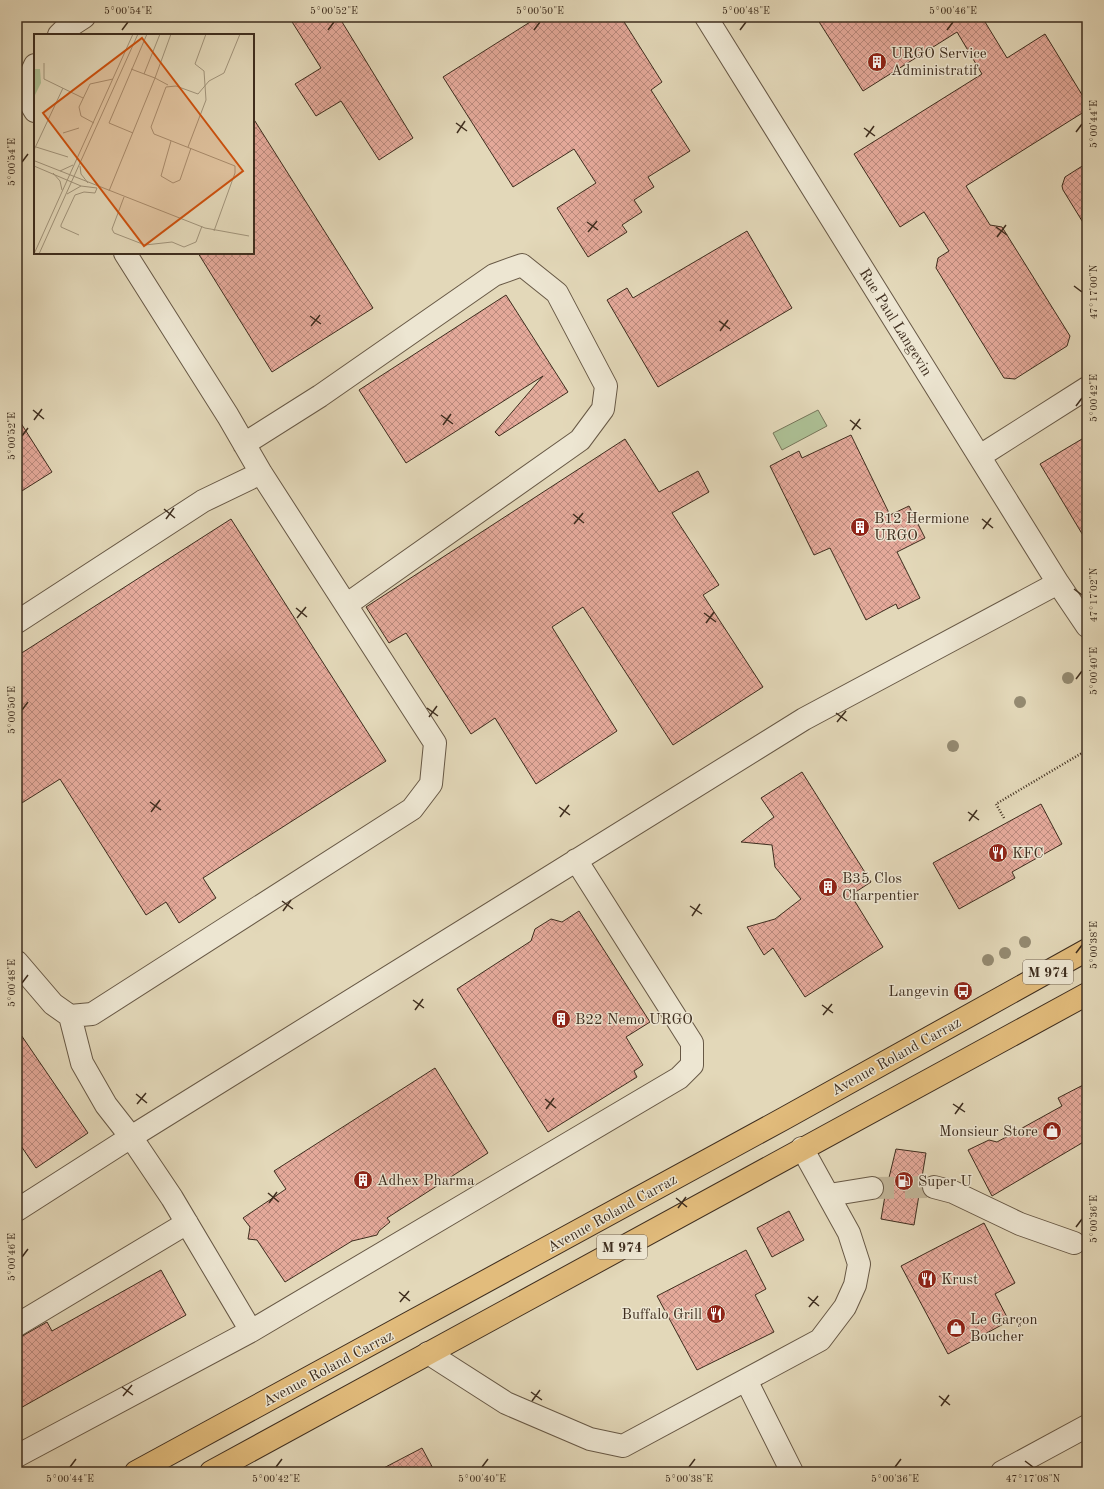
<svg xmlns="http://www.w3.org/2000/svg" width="1104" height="1489" font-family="'Old Standard TT',serif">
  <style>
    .grass { fill: #adc095; stroke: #76765a }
    .building { fill: url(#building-cross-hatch); stroke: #3e2d1e }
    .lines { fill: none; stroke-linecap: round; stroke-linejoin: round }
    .minor-tunnel { stroke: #c2b69a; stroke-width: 22; stroke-dasharray: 22 11; stroke-linecap: butt }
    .minor-casing { stroke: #675845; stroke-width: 24 }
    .major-casing { stroke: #3e2d1e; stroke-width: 24 }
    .path { stroke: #3e2d1e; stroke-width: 2.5; stroke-dasharray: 1 2; stroke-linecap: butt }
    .minor { stroke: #ede6d2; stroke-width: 22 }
    .major { stroke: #e2bc7c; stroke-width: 22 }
    .tree { fill: #948a71 }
    .ticks { fill: none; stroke: #3e2d1e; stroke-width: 1.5 }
    .labels { text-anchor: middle; stroke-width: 3; stroke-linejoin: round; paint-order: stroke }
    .shield { fill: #ede6d2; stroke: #726454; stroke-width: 1 }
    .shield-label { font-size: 14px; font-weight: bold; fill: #3e2d1e }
    .poi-label { font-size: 15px; fill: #3e2d1e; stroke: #ede6d2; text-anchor: start }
    .street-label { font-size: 15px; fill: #3e2d1e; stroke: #ede6d2 }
    .inset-road { fill: none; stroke: #a1947b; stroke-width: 1 }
    .view { fill: #ce520f; fill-opacity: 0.15; stroke: #ce520f; stroke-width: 2 }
    .inset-edge { fill: none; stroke: #3e2d1e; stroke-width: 2 }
    .neatline { fill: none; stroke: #3e2d1e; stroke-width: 1.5 }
    .ticks-label { font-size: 10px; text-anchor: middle; fill: #3e2d1e }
  </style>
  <defs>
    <pattern id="building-cross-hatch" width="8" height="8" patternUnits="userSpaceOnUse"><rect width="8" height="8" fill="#e4a99a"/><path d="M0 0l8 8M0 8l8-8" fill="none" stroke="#ba8a7d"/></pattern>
  </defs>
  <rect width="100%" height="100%" fill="#e3d8b9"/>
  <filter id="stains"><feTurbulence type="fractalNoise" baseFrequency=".005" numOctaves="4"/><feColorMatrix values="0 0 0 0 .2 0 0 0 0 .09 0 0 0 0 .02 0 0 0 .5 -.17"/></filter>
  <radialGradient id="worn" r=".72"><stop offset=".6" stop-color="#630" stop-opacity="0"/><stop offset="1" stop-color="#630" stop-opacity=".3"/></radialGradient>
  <!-- grass -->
  <path class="grass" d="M818,410l9,16 -45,24 -9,-17z"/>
  <!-- building -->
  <path class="building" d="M289,17h50l74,121 -34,22 -38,-59 -25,15 -21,-32 26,-16z
    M538,17h83l41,65 -11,8 39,61 -42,26 6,10 -20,13 8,12 -20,13 5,7 -39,25 -31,-49 39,-25 -22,-34 -61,38 -70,-110z
    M816,17h166l25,41 38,-24 42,69v7l-121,76 24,39 12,2 68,109 -3,10 -52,33 -11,-1 -68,-110 2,-10 11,-7 -25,-39 -24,15 -46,-73 128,-80 -25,-42 -94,59z
    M253,118l120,190 -101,64 -74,-119h55z
    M1087,163v66l-24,-39 -1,-4 3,-9z
    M747,231l45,77 -134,79 -51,-87 20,-12 6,10z
    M506,295l62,97 -69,44 -4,-4 48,-56 -137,87 -47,-73z
    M17,417l35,55 -35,22z
    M851,435l39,80 19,-9 16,32 -28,14 23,46 -22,11 -2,-5 -30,16 -36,-72 -16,7 -44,-89 29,-15 3,7z
    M1087,436v106l-47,-78z
    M625,439l34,53 39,-21 11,21 -37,21 47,72 -16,10 60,92 -90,58 -90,-138 -31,20 65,104 -81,53 -41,-66 -24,16 -65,-101 -17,10 -23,-36z
    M231,519l155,242 -183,117 13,20 -37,25 -13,-21 -20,13 -86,-136 -43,27v-150z
    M802,772l69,110 -20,13 32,52 -78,50 -32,-49 -9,7 -17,-28 28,-8 26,-20 -26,-32 -3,-22 -31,-3 33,-25 -13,-19z
    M1041,804l21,40 -50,28 3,6 -56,31 -26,-46z
    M579,911l71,111 -24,15 17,28 -9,6 3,6 -89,55 -91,-143 74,-48 4,-12 16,-10 11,3z
    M17,1029l71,104 -52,35 -19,-28z
    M435,1068l53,85 -101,65 3,4 -11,9 -2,4 -25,6 -67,41 -28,-42 -9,-1 2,-12 -7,-9 43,-29 -12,-18z
    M1087,1083v57l-95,56 -24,-46 21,-10 8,2 65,-36 -4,-8z
    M896,1149l30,4 -12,72 -33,-6 5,-29z
    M789,1211l15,29 -32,17 -15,-29z
    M984,1223l31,60 -20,11 14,27 -61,33 -47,-88z
    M746,1250l20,39 -11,6 19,37 -77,38 -40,-74z
    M161,1270l25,45 -169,95v-71l30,-17 5,9z
    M422,1448l13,24h-59z"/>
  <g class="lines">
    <!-- minor-tunnel -->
    <path class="minor-tunnel" d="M872,1188l62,-1"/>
    <defs>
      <path id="minor" d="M706,17l352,566 29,43
        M59,35l5,-5 20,-13
        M35,65l-6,13 3,28 3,5
        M244,444l76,-48 174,-121 28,-10 35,28 49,93 -3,23 -23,31 -234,165
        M980,456l107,-68
        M17,622l186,-121 58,-28
        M17,962l36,42 17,12 22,-2 320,-205 19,-25 4,-41 -174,-270 -33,-57 -103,-163
        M70,1016l12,47 24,42 25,32 673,-418 254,-136
        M934,1187l19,5 67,32 54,19
        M829,1195l43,-7
        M17,1210l114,-73 41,61 79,133
        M17,1325l170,-102
        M428,1353l78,50 84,36 33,7 197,-106 25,-33 10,-22 4,-21 -10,-31 -47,-85
        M746,1380l46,92
        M17,1456l234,-125 428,-253 13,-13v-22l-116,-183
        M1002,1472l85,-46"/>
      <path id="major" d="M136,1472l649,-354 302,-168
        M211,1472l876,-478"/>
    </defs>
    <!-- minor casing -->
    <use href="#minor" class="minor-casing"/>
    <!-- major casing -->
    <use href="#major" class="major-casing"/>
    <!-- path -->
    <path class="path" d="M1004,818l-8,-14 91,-54"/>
    <!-- minor -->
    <use href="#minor" class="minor"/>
    <!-- major -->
    <use href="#major" class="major"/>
  </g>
  <!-- trees -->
  <g class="tree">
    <circle cx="1068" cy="678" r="6"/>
    <circle cx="1020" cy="702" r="6"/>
    <circle cx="953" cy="746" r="6"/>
    <circle cx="1025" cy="942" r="6"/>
    <circle cx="1005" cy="953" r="6"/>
    <circle cx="988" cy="960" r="6"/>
  </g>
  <!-- ticks -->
  <path class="ticks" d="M122,30l6,-8M328,30l6,-8M534,30l6,-8M740,30l6,-8M947,30l6,-8M456,123l11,8M864,128l11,8M1076,132l6,-8M457,133l8,-12M866,137l8,-11M22,162l6,-8M587,222l11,8M996,227l11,8M588,232l9,-11M997,237l9,-12M1074,286l8,6M310,316l11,8M719,321l11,8M311,326l9,-11M720,331l8,-11M1076,406l6,-8M33,410l11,9M441,415l12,9M34,420l8,-11M850,420l11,9M443,425l8,-11M852,430l8,-11M22,436l6,-8M164,509l11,9M573,514l11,9M166,519l8,-11M982,519l11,9M574,524l9,-11M983,529l8,-11M1074,589l8,6M296,608l11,9M704,613l12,9M297,618l9,-11M706,623l8,-11M1076,679l6,-8M427,708l11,8M22,710l6,-8M836,713l11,8M429,717l8,-11M837,722l9,-11M150,802l11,8M559,807l11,8M151,812l9,-12M968,812l11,8M560,817l9,-12M969,821l8,-11M282,901l11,8M690,906l12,8M283,911l8,-11M692,916l8,-12M1076,953l6,-8M22,983l6,-8M413,1000l11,8M822,1005l11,8M415,1010l8,-11M823,1015l9,-11M136,1094l11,9M545,1099l11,9M137,1104l9,-11M953,1104l12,8M546,1109l8,-11M955,1114l8,-11M268,1193l11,9M676,1198l11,9M269,1203l8,-11M678,1208l8,-11M1076,1227l6,-8M22,1257l6,-8M399,1292l11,9M808,1297l11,9M400,1302l9,-11M809,1307l9,-11M122,1387l11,8M531,1392l11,8M123,1396l9,-11M939,1396l11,9M532,1401l8,-11M941,1406l8,-11M1025,1461l8,6M70,1467l6,-8M276,1467l6,-8M482,1467l6,-8M689,1467l6,-8M895,1467l6,-8"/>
  <!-- icons -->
  <defs>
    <symbol id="building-disc" viewBox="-11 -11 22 22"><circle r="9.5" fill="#8f2418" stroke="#ede6d2"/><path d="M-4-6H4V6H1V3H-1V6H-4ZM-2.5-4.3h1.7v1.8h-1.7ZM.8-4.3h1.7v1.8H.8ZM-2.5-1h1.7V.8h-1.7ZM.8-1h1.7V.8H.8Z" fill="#fff"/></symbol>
    <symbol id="restaurant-disc" viewBox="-11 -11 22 22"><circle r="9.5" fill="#8f2418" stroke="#ede6d2"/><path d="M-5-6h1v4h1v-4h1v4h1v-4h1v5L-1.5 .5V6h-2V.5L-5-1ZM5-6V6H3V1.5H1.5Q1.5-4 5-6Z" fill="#fff"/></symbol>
    <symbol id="bus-disc" viewBox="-11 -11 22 22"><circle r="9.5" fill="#8f2418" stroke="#ede6d2"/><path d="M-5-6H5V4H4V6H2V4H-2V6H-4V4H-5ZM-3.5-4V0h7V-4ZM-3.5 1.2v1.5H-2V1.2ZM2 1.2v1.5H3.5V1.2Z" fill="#fff"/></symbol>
    <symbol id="shop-disc" viewBox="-11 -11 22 22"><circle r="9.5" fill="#8f2418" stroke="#ede6d2"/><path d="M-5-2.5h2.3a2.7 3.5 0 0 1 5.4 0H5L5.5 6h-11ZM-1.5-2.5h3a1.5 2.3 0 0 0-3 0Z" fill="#fff"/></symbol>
    <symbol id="fuel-disc" viewBox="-11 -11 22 22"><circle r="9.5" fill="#8f2418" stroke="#ede6d2"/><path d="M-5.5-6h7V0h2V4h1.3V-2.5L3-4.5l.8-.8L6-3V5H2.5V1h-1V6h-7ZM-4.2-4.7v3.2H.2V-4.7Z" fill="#fff"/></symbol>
  </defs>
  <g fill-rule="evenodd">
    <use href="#building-disc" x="866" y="51" width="22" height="22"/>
    <use href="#building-disc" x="849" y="516" width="22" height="22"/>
    <use href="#restaurant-disc" x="987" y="842" width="22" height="22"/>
    <use href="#building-disc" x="817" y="876" width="22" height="22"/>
    <use href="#bus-disc" x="952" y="980" width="22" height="22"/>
    <use href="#building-disc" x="550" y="1008" width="22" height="22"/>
    <use href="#shop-disc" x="1041" y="1120" width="22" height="22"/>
    <use href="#building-disc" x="352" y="1169" width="22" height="22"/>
    <use href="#fuel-disc" x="893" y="1170" width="22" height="22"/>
    <use href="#restaurant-disc" x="916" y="1268" width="22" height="22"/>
    <use href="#restaurant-disc" x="705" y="1303" width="22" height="22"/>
    <use href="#shop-disc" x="945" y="1317" width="22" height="22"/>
  </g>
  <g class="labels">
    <!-- shield labels -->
    <g class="shield">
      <rect x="1023" y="960" width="50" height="24" rx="3"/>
      <rect x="597" y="1235" width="50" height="24" rx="3"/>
    </g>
    <g class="shield-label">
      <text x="1048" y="977">M 974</text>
      <text x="622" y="1252">M 974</text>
    </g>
    <!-- poi labels -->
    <g class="poi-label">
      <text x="891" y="58">URGO Service<tspan x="891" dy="17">Administratif</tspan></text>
      <text x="874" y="523">B12 Hermione<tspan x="874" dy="17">URGO</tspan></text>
      <text x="1012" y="858">KFC</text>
      <text x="842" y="883">B35 Clos<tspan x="842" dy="17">Charpentier</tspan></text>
      <text x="949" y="996" text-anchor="end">Langevin</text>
      <text x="575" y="1024">B22 Nemo URGO</text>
      <text x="1038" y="1136" text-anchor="end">Monsieur Store</text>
      <text x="377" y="1185">Adhex Pharma</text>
      <text x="918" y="1186">Super U</text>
      <text x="941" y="1284">Krust</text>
      <text x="702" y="1319" text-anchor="end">Buffalo Grill</text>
      <text x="970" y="1324">Le Garçon<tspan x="970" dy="17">Boucher</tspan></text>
    </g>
    <!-- street labels -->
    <g class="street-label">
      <text transform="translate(896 322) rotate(58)" y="5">Rue Paul Langevin</text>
      <text transform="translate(896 1056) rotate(-29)" y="5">Avenue Roland Carraz</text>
      <text transform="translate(612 1213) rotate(-29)" y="5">Avenue Roland Carraz</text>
      <text transform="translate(328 1368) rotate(-28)" y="5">Avenue Roland Carraz</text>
    </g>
  </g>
  <!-- overview -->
  <g transform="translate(34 34)">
    <rect width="220" height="220" fill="#e3d8b9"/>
    <path d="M0,35h6l1,14 -7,14z" fill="#adc095"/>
    <path class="inset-road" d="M10,29v16l39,19M97,35l24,9 16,-44M110,40l16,-40M60,89l-13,-7 -2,-9 11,-23 23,-5M29,99l16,-5M99,99l-24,-10 38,-89M137,107l-10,35 12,7 7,-3 11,-32M2,113l32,10M154,113l18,-47 -2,-29 -9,-7 11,-30M0,116l29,-62M1,127l170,67 44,8M0,132l47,20 16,2M46,132l1,8 7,9M26,137l13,-6M19,139l7,8 2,9M75,157l46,-113 13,7M33,160l14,-8M90,163l-12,32 2,4 31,12 27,-3 12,5 12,-5 6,-16M180,197l21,-58v-7l-81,-32 -3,-7 15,-40 10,-1 22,8 11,-13 15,-8 16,-39M45,201l-18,-8v-2l14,-30 9,-3 11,1 2,-5M0,220l99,-220M5,220l99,-220"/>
    <path class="view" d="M108,4l101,133 -99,75 -101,-133z"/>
    <rect width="220" height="220" class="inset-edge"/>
  </g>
  <!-- margin -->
  <rect width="1104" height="1489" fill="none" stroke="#e3d8b9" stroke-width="44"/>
  <rect x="22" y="22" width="1060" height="1445" class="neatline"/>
  <g class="ticks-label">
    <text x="128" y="14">5°00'54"E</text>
    <text x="334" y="14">5°00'52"E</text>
    <text x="540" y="14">5°00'50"E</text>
    <text x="746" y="14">5°00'48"E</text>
    <text x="953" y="14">5°00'46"E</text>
    <text transform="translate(1093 124) rotate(-90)" y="4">5°00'44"E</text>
    <text transform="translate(11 162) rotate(-90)" y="4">5°00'54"E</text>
    <text transform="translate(1093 292) rotate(-90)" y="4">47°17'00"N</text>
    <text transform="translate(1093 398) rotate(-90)" y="4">5°00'42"E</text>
    <text transform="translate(11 436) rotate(-90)" y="4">5°00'52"E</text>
    <text transform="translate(1093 595) rotate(-90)" y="4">47°17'02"N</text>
    <text transform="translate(1093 671) rotate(-90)" y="4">5°00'40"E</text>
    <text transform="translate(11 710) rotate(-90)" y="4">5°00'50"E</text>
    <text transform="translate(1093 945) rotate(-90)" y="4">5°00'38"E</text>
    <text transform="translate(11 983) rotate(-90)" y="4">5°00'48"E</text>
    <text transform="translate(1093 1219) rotate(-90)" y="4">5°00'36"E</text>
    <text transform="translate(11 1257) rotate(-90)" y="4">5°00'46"E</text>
    <text x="70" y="1482">5°00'44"E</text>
    <text x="276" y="1482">5°00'42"E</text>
    <text x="482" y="1482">5°00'40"E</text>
    <text x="689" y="1482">5°00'38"E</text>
    <text x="895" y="1482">5°00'36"E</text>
    <text x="1033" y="1482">47°17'08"N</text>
  </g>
  <rect width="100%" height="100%" filter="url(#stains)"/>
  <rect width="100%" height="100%" fill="url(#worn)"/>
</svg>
